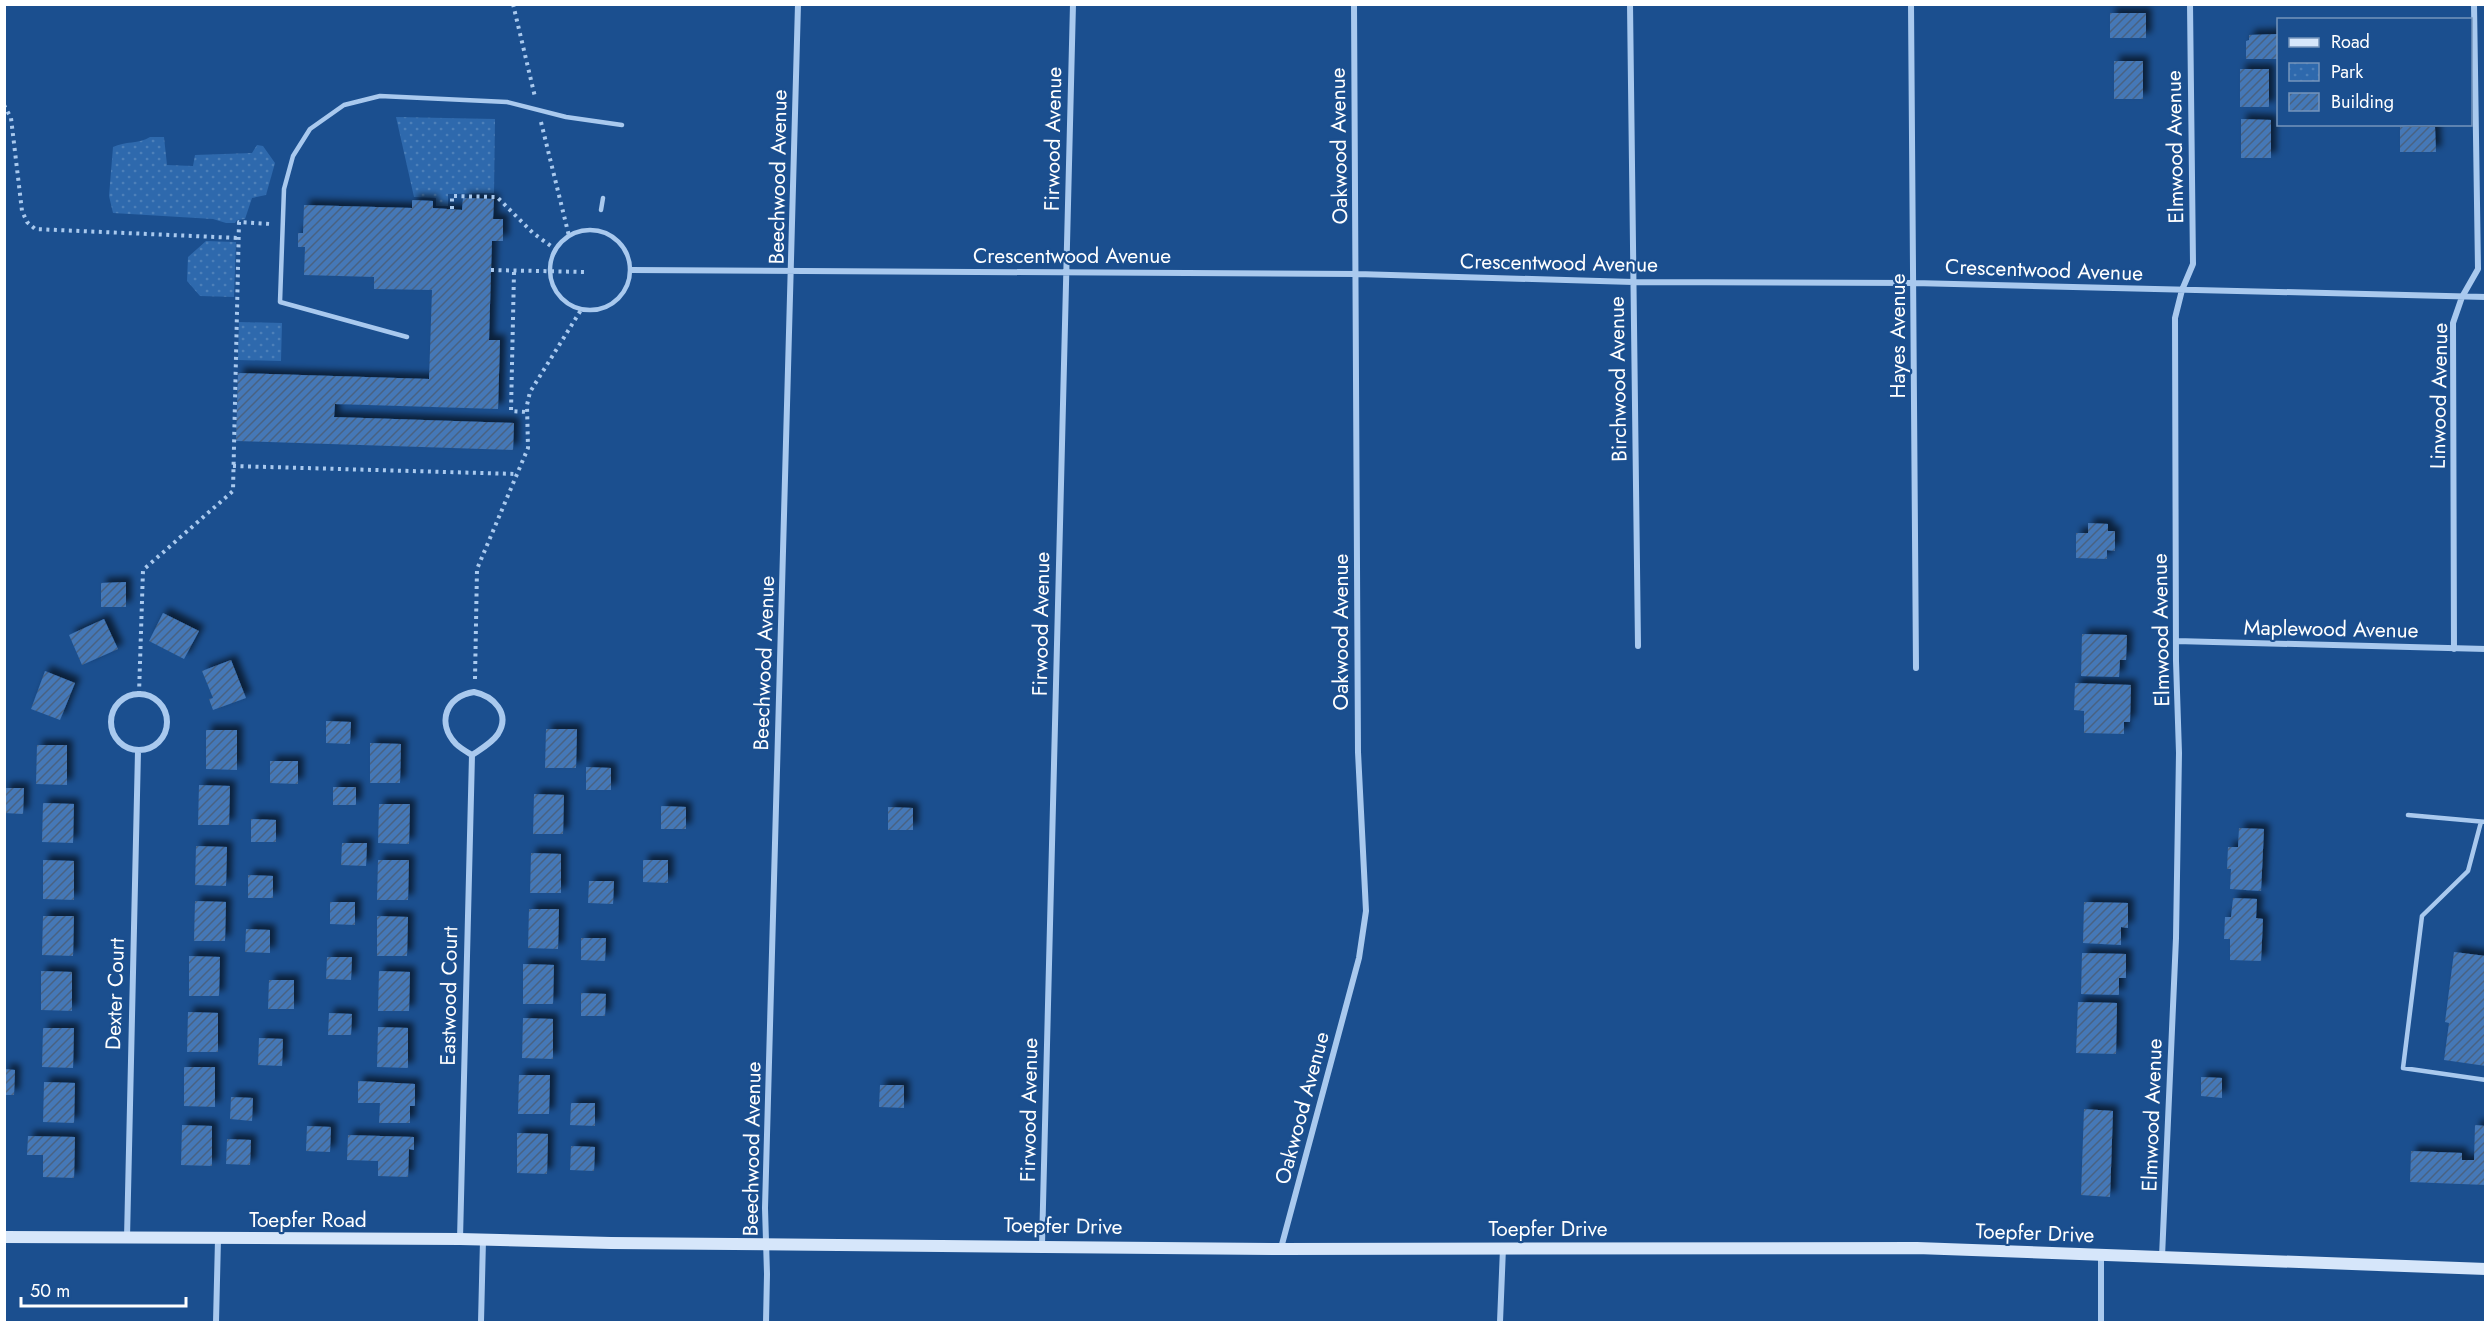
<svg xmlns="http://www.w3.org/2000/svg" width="2490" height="1327" font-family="Jost,sans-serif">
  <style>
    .park { fill: url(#park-dots) }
    .building { fill: url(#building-hatch); filter: url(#shadow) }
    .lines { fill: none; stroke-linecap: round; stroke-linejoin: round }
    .path { stroke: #a9c9ee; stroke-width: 4; stroke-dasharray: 3 4.5; stroke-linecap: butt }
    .lane { stroke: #a9c9ee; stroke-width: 4.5 }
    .street { stroke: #a9c9ee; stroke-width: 6 }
    .secondary { stroke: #d6e6fa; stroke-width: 12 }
    .labels { text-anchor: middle; stroke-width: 4.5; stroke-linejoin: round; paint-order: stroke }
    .street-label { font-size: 21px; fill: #fff; stroke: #1b4f8f }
  </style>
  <defs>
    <pattern id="park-dots" width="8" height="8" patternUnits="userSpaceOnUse" patternTransform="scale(1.5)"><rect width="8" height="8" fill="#2e69ad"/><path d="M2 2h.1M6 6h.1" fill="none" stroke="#4d80b9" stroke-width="1.8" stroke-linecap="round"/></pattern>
    <pattern id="building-hatch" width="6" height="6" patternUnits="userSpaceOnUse" patternTransform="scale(1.5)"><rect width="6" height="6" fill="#4478b7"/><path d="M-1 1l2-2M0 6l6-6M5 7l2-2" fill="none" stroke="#486282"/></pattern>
    <filter id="shadow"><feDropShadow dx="5.5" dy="-5.5" stdDeviation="3" flood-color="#0009"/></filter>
  </defs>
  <rect width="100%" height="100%" fill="#1b4f8f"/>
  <!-- park -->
  <path class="park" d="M396,117l99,2 -1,74 -46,1v12h-12v-8l-22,-1z
    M150,137h14l3,28 26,1 2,-11 57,-2 5,-8 6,1 12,17 -9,32 -14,3 -7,21 -8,1 -2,3h-9l-13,-4 -100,-6 -4,-17 4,-49c12,-6 26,-3 37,-10z
    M206,241l30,1 -2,55 -34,-1 -13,-15 1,-24z
    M239,322l43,1 -1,38 -43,-1z"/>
  <!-- building -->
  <path class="building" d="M2110,13h36v25h-36z
    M2278,34v25h-32v-18l3,-1v-5z
    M2114,61h29v38h-29z
    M2240,69h29v38h-29z
    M2241,119l30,1v38h-30z
    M2400,127h35l1,25h-36z
    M463,198l31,1 -1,20h10v22h-11l-1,29 -2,70h11l-2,69 -163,-5 -1,13 180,6 -1,27 -277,-9 2,-68 191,6 3,-89 -58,-1v-12l-70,-2 1,-28h-7v-14h5l1,-28 108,3v-8l21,1v7l29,2z
    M2088,523l20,1v7h7v20l-8,-1v9l-31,-1v-25h12z
    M126,582v25h-25v-24z
    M163,613l36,18 -15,28 -35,-18z
    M104,619l14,30 -36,16 -13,-30z
    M2082,634l45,1 -1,25h-6l-1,17 -38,-1z
    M231,660l15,38 -33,12 -4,-11 4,-1 -11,-27z
    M45,671l30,12 -15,37 -29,-11z
    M2075,683l56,2 -1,37h-6v12l-40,-1v-22l-10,-1z
    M326,721l25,1 -1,22 -24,-1z
    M546,729h31l-1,39h-31z
    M206,730h31v40l-31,-1z
    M370,743l31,1 -1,39h-30z
    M37,745h30v40l-31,-1z
    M270,761h28v23l-28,-1z
    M586,767l25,1v22h-25z
    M199,785l31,1 -1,39h-31z
    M333,787h23v18h-23z
    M4,788h20l-1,26 -19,-1z
    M534,794l30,1 -1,39h-30z
    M43,803l31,1 -1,39 -31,-1z
    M379,804h31l-1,40 -31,-1z
    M661,806l25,1v22h-25z
    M888,807l25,1v22h-25z
    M251,819l25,1v22h-25z
    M2239,828l25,1 -3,62 -31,-2 1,-20h-4l1,-22h10z
    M342,843h25l-1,23 -25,-1z
    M196,846l31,1 -1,39 -31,-1z
    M531,853l30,1v39h-31z
    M43,860l31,1v39l-31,-1z
    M378,860h31l-1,40h-31z
    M643,860h25v23l-25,-1z
    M248,875l25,1v22h-25z
    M589,881h25l-1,23 -25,-1z
    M2233,898l24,1 -1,19 7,1 -2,42 -31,-1v-21h-6l1,-22h6z
    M195,901l31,1 -1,39h-31z
    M330,902h25v23l-25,-1z
    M2084,902l44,1v25l-7,-1v18l-38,-2z
    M529,909h30l-1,40 -30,-1z
    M43,916h31l-1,40 -31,-1z
    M377,916l31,1 -1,39h-30z
    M246,929l24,1v23l-25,-1z
    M581,938h25l-1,23 -24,-1z
    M2454,952l32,4v110l-42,-6 5,-37 -4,-1z
    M2082,953l44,1v24h-7v17l-38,-1z
    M189,956l31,1 -1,39h-30z
    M327,957h25l-1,23 -25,-1z
    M523,964l31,1 -1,39h-30z
    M41,971l31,1v39l-31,-1z
    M379,971l31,1 -1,39h-31z
    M269,980h25v29h-26z
    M581,993l25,1 -1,22h-24z
    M2078,1002l39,1 -1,51 -40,-1z
    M188,1012l30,1v39h-31z
    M329,1013l23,1 -1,21h-23z
    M523,1018l30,1v40l-31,-1z
    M378,1027l30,1v40l-31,-1z
    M43,1028h31l-1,40 -31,-1z
    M259,1038l24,1 -1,27 -24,-1z
    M184,1067h31v40l-31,-1z
    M4,1069l11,1 -1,25h-10z
    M519,1075h31l-1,39h-31z
    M2201,1077l21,1v20l-21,-2z
    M358,1081l57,3v22h-5v17h-31l1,-20h-22z
    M44,1082l31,1 -1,40 -31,-1z
    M880,1085h24v23l-25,-1z
    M231,1097l22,1 -1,23 -22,-2z
    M571,1103h24v23l-25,-1z
    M2084,1109l29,2 -3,86 -29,-2z
    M182,1125l30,1v40l-31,-1z
    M2475,1125l11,1v59l-76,-3 1,-31 51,2v7h12z
    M307,1126l24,1 -1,25 -24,-1z
    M517,1133l31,1 -1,40 -30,-1z
    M348,1135l66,2v13l-5,-1 -1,28 -30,-1v-15l-31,-1z
    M28,1136l47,1 -1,41 -31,-1v-22h-16z
    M227,1139l24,1 -1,25 -24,-1z
    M571,1146l24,1 -1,24 -24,-1z"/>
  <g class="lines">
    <!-- path -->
    <path class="path" d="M513,4l22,93
      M4,105l7,13 11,93 5,11 8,7 203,9
      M541,122l28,114
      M452,209v-13l45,1 36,36 22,16
      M491,270l94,2
      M514,272l-3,139 16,1
      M233,466l284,8
      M475,679l2,-110 51,-121 -1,-43 3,-13 51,-82
      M139,694l4,-124 90,-79 6,-269 32,2"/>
    <!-- lane -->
    <path class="lane" d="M601,210l2,-12
      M550 270a40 40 0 1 1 80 0a40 40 0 1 1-80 0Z
      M407,337l-127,-35 4,-113 9,-33 17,-27 34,-24 36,-9 127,6 59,15 56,8
      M2408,815l78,7
      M2481,822l-13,49 -46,45 -19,152 83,12"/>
    <!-- street -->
    <path class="street" d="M1630,4l8,642
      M1911,4l5,664
      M631,270l726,4 276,8 281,1 572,14
      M2176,641l310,8
      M2454,649l-1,-326 9,-26 16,-28 -4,-265
      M474,692c19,4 37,21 24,42 -6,9 -17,15 -26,21 -5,-3 -12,-7 -16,-11 -20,-21 -10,-48 18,-52z
      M111 722a28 28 0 1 1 56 0a28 28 0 1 1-56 0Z
      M127,1238l11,-487
      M460,1239l12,-484
      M1042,1245l31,-1241
      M1281,1248l78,-290 7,-47 -8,-159 -4,-748
      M2162,1257l14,-319 3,-185 -3,-92 -1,-343 7,-28 11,-26 -3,-260
      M216,1322l2,-83
      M481,1322l2,-82
      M766,1322l1,-48 -2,-66 33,-1204
      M1500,1322l3,-74
      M2101,1322v-68"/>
    <!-- secondary -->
    <path class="secondary" d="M4,1237l456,2 151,4 670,6 636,-1 569,21"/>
  </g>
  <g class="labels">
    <!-- street labels -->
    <g class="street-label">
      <text transform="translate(1053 139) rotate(-89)" y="7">Firwood Avenue</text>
      <text transform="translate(1339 146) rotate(-91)" y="7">Oakwood Avenue</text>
      <text transform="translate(2175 147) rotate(-91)" y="7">Elmwood Avenue</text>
      <text transform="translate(778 177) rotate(-89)" y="7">Beechwood Avenue</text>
      <text x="1072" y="263">Crescentwood Avenue</text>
      <text transform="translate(1559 263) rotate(1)" y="7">Crescentwood Avenue</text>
      <text transform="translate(2044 270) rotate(2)" y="7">Crescentwood Avenue</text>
      <text transform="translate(1898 336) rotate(-90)" y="7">Hayes Avenue</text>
      <text transform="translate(1618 379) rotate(-91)" y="7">Birchwood Avenue</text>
      <text transform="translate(2439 396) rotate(-89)" y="7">Linwood Avenue</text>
      <text transform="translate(1041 624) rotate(-89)" y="7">Firwood Avenue</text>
      <text transform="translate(2331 629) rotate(1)" y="7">Maplewood Avenue</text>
      <text transform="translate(2161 630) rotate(-91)" y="7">Elmwood Avenue</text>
      <text transform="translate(1341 632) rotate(-90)" y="7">Oakwood Avenue</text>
      <text transform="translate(764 663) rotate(-88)" y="7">Beechwood Avenue</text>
      <text transform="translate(115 994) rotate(-88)" y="7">Dexter Court</text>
      <text transform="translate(449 996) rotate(-89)" y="7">Eastwood Court</text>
      <text transform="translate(1302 1108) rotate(-75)" y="7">Oakwood Avenue</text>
      <text transform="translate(1029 1110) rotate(-89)" y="7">Firwood Avenue</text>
      <text transform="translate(2152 1115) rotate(-88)" y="7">Elmwood Avenue</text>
      <text transform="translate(752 1149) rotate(-89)" y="7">Beechwood Avenue</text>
      <text x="308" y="1227">Toepfer Road</text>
      <text transform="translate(1063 1226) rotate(1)" y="7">Toepfer Drive</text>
      <text x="1548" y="1236">Toepfer Drive</text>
      <text transform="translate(2035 1233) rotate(2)" y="7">Toepfer Drive</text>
    </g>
  </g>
  <!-- border -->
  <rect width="2490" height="1327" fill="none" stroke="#ffffff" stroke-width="12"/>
  <!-- legend -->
  <rect x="2277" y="18" width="195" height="108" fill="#1b4f8f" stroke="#7695bc" stroke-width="1.5"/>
  <rect x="2289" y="38" width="30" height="9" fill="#d6e6fa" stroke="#7695bc" stroke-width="1.5"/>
  <text x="2331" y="48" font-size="18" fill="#ffffff">Road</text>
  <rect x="2289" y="63" width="30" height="18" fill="url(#park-dots)" stroke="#7695bc" stroke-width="1.5"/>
  <text x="2331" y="78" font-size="18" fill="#ffffff">Park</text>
  <rect x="2289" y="93" width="30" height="18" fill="url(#building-hatch)" stroke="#7695bc" stroke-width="1.5"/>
  <text x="2331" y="108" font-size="18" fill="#ffffff">Building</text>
  <!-- scale -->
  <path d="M21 1297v9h165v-9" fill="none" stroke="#ffffff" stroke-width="3"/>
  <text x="30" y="1297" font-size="18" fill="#ffffff" stroke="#1b4f8f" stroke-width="4.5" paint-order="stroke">50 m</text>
</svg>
